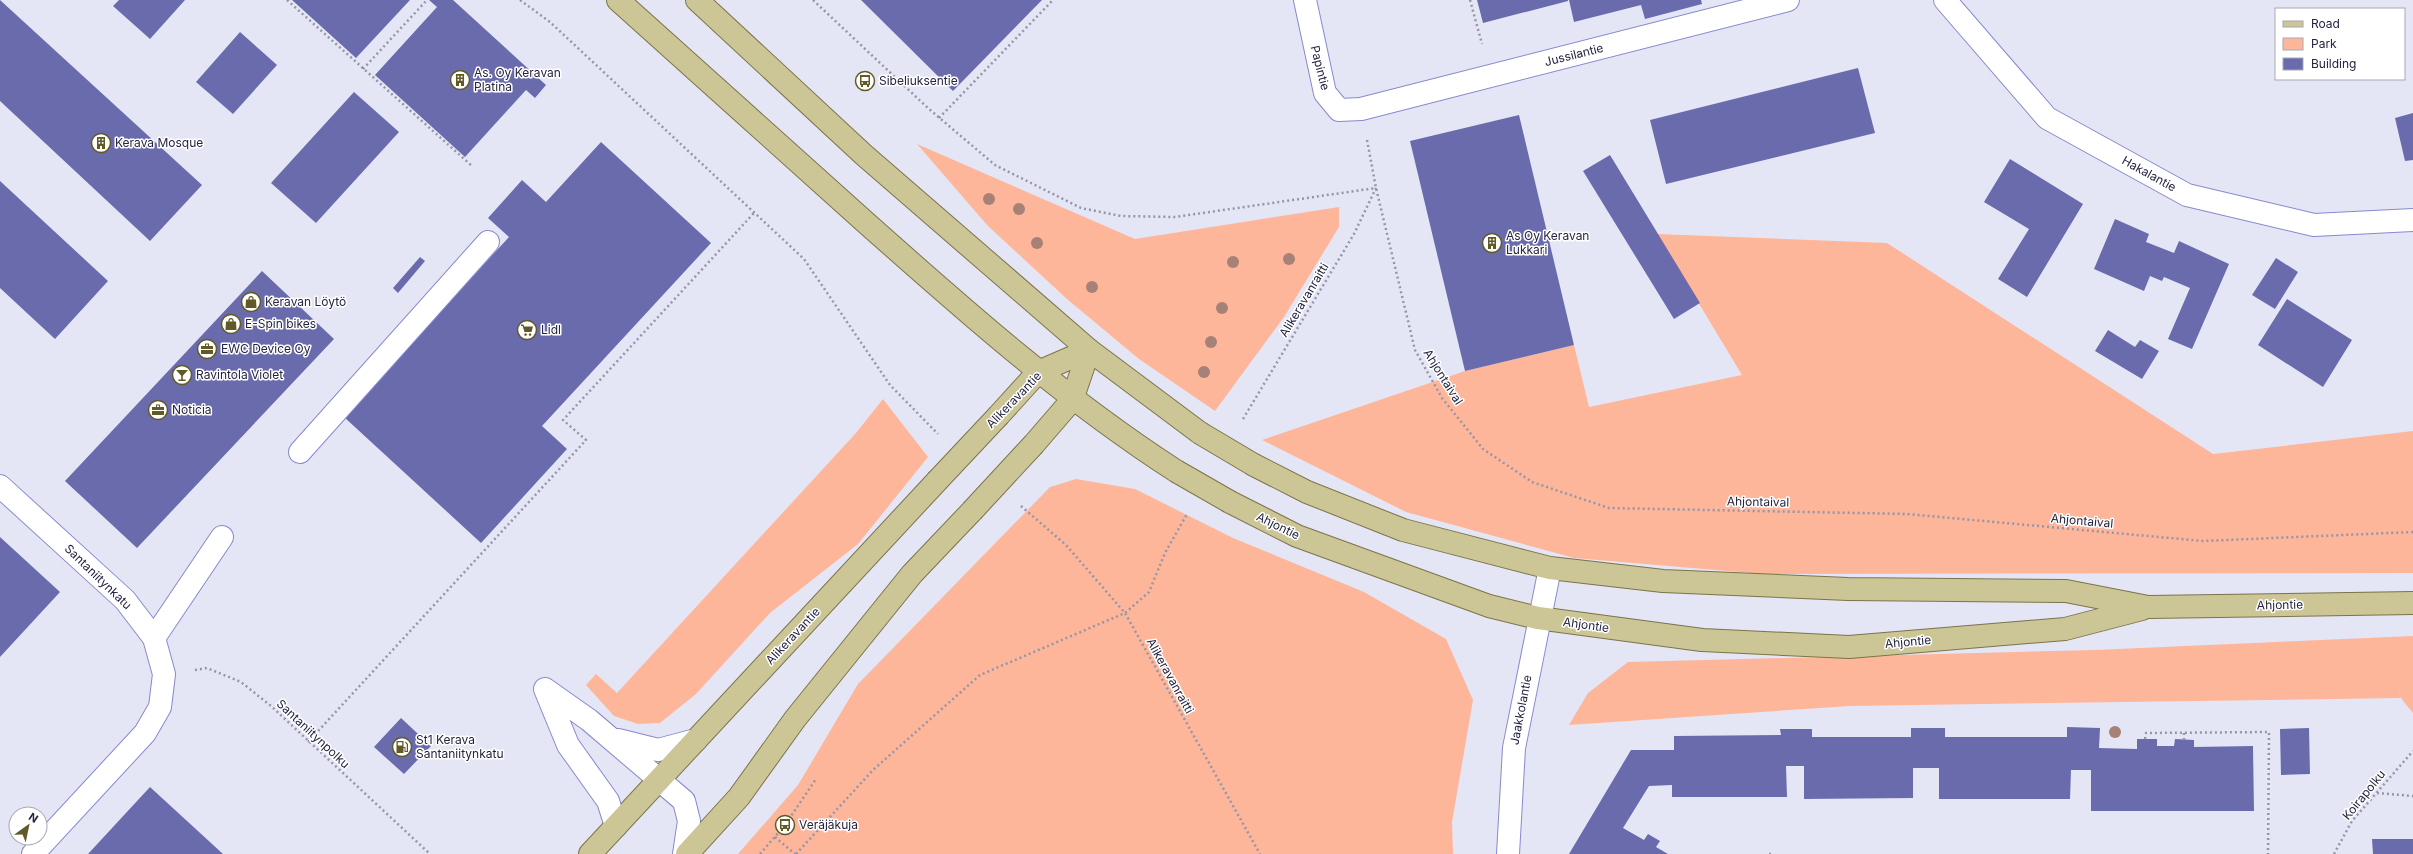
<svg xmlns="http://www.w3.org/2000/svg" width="2413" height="854" font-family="Inter,sans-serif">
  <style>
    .green { fill: #feb69a }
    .building { fill: #6a6bad }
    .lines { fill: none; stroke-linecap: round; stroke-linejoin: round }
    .minor-casing { stroke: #8789ce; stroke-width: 24 }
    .major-casing { stroke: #7b744a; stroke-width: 24 }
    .path { stroke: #9495a9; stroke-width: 2.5; stroke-dasharray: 2 3; stroke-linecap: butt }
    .minor { stroke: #fff; stroke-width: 22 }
    .major { stroke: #ccc595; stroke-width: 22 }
    .major-bridge-casing { stroke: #7b744a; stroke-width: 24; stroke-linecap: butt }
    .major-bridge { stroke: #ccc595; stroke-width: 22 }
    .tree { fill: #a68178 }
    .labels { text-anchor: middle; stroke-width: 3; stroke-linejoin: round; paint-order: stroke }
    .street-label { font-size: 12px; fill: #242440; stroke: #fff }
    .poi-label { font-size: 12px; fill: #242440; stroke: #fff; text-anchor: start }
  </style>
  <rect width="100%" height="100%" fill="#e5e6f5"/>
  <!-- green -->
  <path class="green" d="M917,144l218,95 204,-32v20l-55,90 -69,94 -76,-52 -72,-60 -79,-73z
    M1657,234l230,9 326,211 200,-23v142l-650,1 -189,-16 -168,-46 -144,-72 203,-69 109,-26 15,62 153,-32z
    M883,399l45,58 -70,87 -88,69 -74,81 -36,29 -22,1 -24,-8 -28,-31 10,-11 21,19 239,-260z
    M1076,479l59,10 98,49 131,54 82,47 27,61 -21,122 1,32h-715l60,-69 60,-101 192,-197z
    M2413,636v77l-13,-16 -3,-24 3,25 -550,8 -281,19 19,-32 40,-31 467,-12z"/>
  <!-- building -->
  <path class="building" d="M0,0l202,185 -52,56 -150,-140z
    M119,0h66l-35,39 -37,-33z
    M292,0h118l-54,58z
    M429,0h24l93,85 -11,13 -9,-8 -61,67 -90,-82 62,-68z
    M861,0h181l-89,91z
    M1477,0h91v1l-85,22z
    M1569,0h132l1,4 -57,15 -4,-14 -67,17z
    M240,32l37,33 -44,49 -37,-32z
    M1858,68l17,65 -209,51 -16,-64z
    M354,92l45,40 -83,91 -45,-40z
    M2413,113v47l-8,1 -10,-43z
    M1519,115l55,230 -109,26 -55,-230z
    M601,142l110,101 -169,183 25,23 -86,94 -137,-126 165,-180 -21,-19 34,-38 24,22z
    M1610,155l90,148 -26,16 -91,-148z
    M2010,159l73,45 -56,93 -29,-18 31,-50 -45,-27z
    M0,181l108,100 -53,58 -55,-51z
    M2115,219l34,15 -3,8 28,11 5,-12 50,23 -37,85 -24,-10 22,-51 -26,-11 -2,4 -12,-5 -6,15 -50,-22z
    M420,257l5,4 -27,32 -5,-5z
    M2276,258l22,14 -23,37 -23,-14z
    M262,271l72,68 -197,209 -72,-67z
    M2287,299l65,41 -29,47 -65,-42z
    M2108,330l27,17 5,-7 19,11 -17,28 -47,-28z
    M0,537l60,55 -60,65z
    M401,718l30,28 -27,28 -30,-27z
    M2067,727l33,1 -1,20 38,1v-10h20v7h17l1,-7 19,1v7l59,-1 1,65h-163v-41h-20l-1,29h-131v-31h-26v30l-109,1v-33h-18l1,31h-115v-12l-23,1 -26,42 21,12 4,-6 12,7 -4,6 12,7h-99l62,-104h43v-14l107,-1 -1,-6h32v8h99v-9h34v9h122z
    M2309,728l1,46 -29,1 -1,-46z
    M150,787l73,67h-135z
    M2372,839h41v15h-40z"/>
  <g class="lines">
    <defs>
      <path id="minor" d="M1305,0l20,93 14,17 22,-1 427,-109
        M1945,0l102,118 140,77 127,30 99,-5
        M300,452l188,-210
        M0,486l125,114 29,38 10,36 -4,33 -15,26 -112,121
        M154,638l68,-101
        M545,689l44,31 95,81 5,20 -5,33
        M545,689l23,56 40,56 8,25
        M618,740l40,10 38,-10
        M1508,854l6,-106 36,-180"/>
      <path id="major" d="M618,0c82,74 164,147 246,221 100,89 199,177 312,250
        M697,0l167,155 225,195 111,83
        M999,415l39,-43 51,-22
        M1034,444l38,-44 17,-50
        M1254,465l53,27 96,38 147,38 113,13 185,8 218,2 82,16 265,-4
        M1230,502l67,34 192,70 49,12 164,22 147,7 216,-18 77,-20
        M590,854l347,-373
        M687,854l52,-57 56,-78 117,-145 60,-63"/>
    </defs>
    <!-- minor casing -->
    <use href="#minor" class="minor-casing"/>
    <!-- major casing -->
    <use href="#major" class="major-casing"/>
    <!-- path -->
    <path class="path" d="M287,0l185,166
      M520,0l30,22 254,237 86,126 48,49
      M813,0l116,109 66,56 86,43 40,8 54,1 201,-29
      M1470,0l12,44
      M363,69l64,-69
      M939,118l114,-118
      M1367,140l9,48 39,162 27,48 41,51 49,33 77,26 298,6 296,27 210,-9
      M1243,419l111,-185 22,-46
      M1021,506l45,39 59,68 135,241
      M195,670l12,-2 34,14 30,24 159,148
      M2145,739l1,-6 123,-1 -1,122
      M2184,740v-7
      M308,742l278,-302 -23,-20 191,-207
      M2377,793l36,3
      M775,837l20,17
      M760,854l25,-29 31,-46
      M796,854l77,-84 107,-95 145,-62 24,-21 16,-39 22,-39
      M1769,854h3
      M2334,854l18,-33 61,-70"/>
    <!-- minor -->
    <use href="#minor" class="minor"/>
    <!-- major -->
    <use href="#major" class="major"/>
    <defs>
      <path id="major-bridge" d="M1200,433l54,32
        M1176,471l54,31
        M937,481l62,-66
        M972,511l62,-67"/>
    </defs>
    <!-- major-bridge casing -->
    <use href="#major-bridge" class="major-bridge-casing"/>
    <!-- major-bridge -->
    <use href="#major-bridge" class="major-bridge"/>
  </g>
  <!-- trees -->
  <g class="tree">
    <circle cx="989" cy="199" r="6"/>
    <circle cx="1019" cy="209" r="6"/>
    <circle cx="1037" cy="243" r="6"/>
    <circle cx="1289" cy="259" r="6"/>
    <circle cx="1233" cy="262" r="6"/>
    <circle cx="1092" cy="287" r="6"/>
    <circle cx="1222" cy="308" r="6"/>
    <circle cx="1211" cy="342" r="6"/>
    <circle cx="1204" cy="372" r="6"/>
    <circle cx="2115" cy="732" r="6"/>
  </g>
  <!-- icons -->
  <defs>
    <symbol id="building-ring" viewBox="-11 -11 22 22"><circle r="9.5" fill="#fff" stroke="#615a26" stroke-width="1.5"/><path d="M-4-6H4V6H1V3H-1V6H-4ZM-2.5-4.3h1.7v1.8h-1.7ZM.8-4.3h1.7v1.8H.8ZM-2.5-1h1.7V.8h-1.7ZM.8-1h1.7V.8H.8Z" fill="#615a26"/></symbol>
    <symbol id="bus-ring" viewBox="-11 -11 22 22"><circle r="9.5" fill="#fff" stroke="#615a26" stroke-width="1.5"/><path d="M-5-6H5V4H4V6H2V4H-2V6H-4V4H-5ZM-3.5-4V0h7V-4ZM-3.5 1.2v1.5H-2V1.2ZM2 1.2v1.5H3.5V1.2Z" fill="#615a26"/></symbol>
    <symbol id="shop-ring" viewBox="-11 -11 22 22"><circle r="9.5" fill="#fff" stroke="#615a26" stroke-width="1.5"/><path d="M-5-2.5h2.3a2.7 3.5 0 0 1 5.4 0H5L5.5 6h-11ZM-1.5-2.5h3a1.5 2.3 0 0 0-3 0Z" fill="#615a26"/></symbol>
    <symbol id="supermarket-ring" viewBox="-11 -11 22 22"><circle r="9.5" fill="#fff" stroke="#615a26" stroke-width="1.5"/><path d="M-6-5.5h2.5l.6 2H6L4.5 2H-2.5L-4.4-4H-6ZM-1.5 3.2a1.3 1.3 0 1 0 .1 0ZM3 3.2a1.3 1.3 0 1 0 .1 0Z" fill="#615a26"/></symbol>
    <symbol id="office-ring" viewBox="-11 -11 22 22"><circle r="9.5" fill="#fff" stroke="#615a26" stroke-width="1.5"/><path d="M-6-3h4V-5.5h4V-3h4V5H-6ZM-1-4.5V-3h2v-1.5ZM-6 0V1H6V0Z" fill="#615a26"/></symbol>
    <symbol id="bar-ring" viewBox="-11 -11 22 22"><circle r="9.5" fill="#fff" stroke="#615a26" stroke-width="1.5"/><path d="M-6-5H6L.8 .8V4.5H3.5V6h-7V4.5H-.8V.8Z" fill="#615a26"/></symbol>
    <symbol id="fuel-ring" viewBox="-11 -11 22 22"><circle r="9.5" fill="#fff" stroke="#615a26" stroke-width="1.5"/><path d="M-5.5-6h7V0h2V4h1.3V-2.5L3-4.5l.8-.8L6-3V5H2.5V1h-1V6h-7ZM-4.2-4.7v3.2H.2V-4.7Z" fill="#615a26"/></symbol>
  </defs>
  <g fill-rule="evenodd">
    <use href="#building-ring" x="449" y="69" width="22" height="22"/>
    <use href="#bus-ring" x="854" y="70" width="22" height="22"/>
    <use href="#building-ring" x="90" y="132" width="22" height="22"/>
    <use href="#building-ring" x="1481" y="232" width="22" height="22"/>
    <use href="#shop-ring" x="240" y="291" width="22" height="22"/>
    <use href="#shop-ring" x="220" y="313" width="22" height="22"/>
    <use href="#supermarket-ring" x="516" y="319" width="22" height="22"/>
    <use href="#office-ring" x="196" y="338" width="22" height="22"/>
    <use href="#bar-ring" x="171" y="364" width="22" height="22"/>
    <use href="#office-ring" x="147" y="399" width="22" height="22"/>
    <use href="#fuel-ring" x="391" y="736" width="22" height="22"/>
    <use href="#bus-ring" x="774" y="814" width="22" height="22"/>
  </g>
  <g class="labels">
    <!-- street labels -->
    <g class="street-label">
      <text transform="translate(1574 55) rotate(-14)" y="4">Jussilantie</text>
      <text transform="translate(1320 68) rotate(76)" y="4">Papintie</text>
      <text transform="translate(2149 174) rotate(29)" y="4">Hakalantie</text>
      <text transform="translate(1304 300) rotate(-59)" y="4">Alikeravanraitti</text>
      <text transform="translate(1443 377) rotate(58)" y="4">Ahjontaival</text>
      <text transform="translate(1014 400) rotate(-46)" y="4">Alikeravantie</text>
      <text transform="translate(1758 502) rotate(1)" y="4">Ahjontaival</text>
      <text transform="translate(2082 521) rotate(5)" y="4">Ahjontaival</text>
      <text transform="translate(1278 526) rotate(26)" y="4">Ahjontie</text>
      <text transform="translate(98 577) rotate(44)" y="4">Santaniitynkatu</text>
      <text transform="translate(2280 605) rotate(-1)" y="4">Ahjontie</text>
      <text transform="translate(1586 625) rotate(8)" y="4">Ahjontie</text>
      <text transform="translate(793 636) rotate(-47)" y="4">Alikeravantie</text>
      <text transform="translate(1908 642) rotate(-5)" y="4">Ahjontie</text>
      <text transform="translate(1170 676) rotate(61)" y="4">Alikeravanraitti</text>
      <text transform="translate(1521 710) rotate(-79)" y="4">Jaakkolantie</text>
      <text transform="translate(313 734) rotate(43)" y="4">Santaniitynpolku</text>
      <text transform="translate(2364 795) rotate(-51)" y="4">Koirapolku</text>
    </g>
    <!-- poi labels -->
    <g class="poi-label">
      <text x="474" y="77">As. Oy Keravan<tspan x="474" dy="14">Platina</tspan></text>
      <text x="879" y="85">Sibeliuksentie</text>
      <text x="115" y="147">Kerava Mosque</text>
      <text x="1506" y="240">As Oy Keravan<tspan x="1506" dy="14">Lukkari</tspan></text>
      <text x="265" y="306">Keravan Löytö</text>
      <text x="245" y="328">E-Spin bikes</text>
      <text x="541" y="334">Lidl</text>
      <text x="221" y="353">EWC Device Oy</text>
      <text x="196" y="379">Ravintola Violet</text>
      <text x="172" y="414">Noticia</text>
      <text x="416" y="744">St1 Kerava<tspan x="416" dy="14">Santaniitynkatu</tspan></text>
      <text x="799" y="829">Veräjäkuja</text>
    </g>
  </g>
  <!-- legend -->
  <rect x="2275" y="8" width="130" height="72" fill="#ffffff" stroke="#a7a7b3"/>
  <rect x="2283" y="21" width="20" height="6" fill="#ccc595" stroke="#a7a7b3"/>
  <text x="2311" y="28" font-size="12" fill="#242440">Road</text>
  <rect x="2283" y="38" width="20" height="12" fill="#feb69a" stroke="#a7a7b3"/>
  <text x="2311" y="48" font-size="12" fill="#242440">Park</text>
  <rect x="2283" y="58" width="20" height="12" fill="#6a6bad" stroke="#a7a7b3"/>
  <text x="2311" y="68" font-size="12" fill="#242440">Building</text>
  <!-- north arrow -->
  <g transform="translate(28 826) rotate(33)"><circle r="19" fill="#ffffff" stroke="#a7a7b3"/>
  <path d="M0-3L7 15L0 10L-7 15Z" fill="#615a26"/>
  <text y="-6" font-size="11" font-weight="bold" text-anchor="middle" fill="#242440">N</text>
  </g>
</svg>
